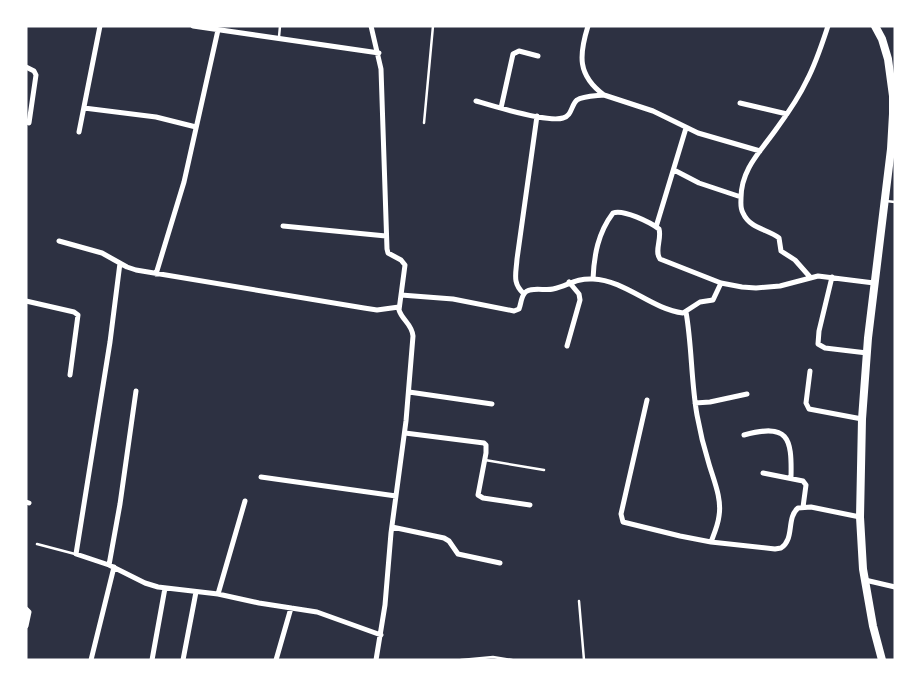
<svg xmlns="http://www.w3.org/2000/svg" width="921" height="686" font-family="Figtree,sans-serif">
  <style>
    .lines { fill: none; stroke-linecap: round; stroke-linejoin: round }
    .service { stroke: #fff; stroke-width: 2.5 }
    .minor { stroke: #fff; stroke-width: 5 }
    .primary { stroke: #fff; stroke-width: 8 }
  </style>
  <rect width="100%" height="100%" fill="#2d3142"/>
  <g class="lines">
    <!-- service -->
    <path class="service" d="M279,37l1,-11
      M424,123l9,-97
      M886,201l9,1
      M485,460l59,10
      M37,544l38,10
      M579,601l5,59
      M461,660l32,-3 19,3"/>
    <!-- minor -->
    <path class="minor" d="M193,26l186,27
      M371,26l10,43 6,180 1,4 13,7 4,5 -6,45c3,10 13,14 14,26l-7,85 -15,112 -6,72 -9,55
      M588,26c-9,29 -11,49 16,69l49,16 45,22 62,18
      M26,67l8,4 2,4 -7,48
      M476,101c17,5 71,22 87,17 9,-2 8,-13 14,-18 6,-4 19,-4 27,-5
      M740,103l47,11
      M84,108l72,9 40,10
      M501,108l12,-54 6,-3 19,5
      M79,132l21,-106
      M674,170l25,13 42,14
      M283,226l103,10
      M656,227l30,-99
      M59,241l43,12 25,14 9,3 228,38 13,2 22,-3
      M120,263l-10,79 -34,212 33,11 36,18 13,4 60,7 41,9 58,9 64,23
      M156,274l28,-92 34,-152
      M810,277l-15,-17 -14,-9 -2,-13c-11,-9 -29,-9 -36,-25 -3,-5 -2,-10 -2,-15 0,-29 20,-47 36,-70 11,-15 22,-31 30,-48 9,-17 15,-36 21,-54
      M832,277l-13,54 -1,13 7,4 42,5
      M593,279c1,-24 5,-46 20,-66 10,-4 37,9 46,16 3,10 -5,22 1,30l61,24 21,4 14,1 24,-2 38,-10 56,7
      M524,294c-12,-11 -8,-20 -7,-35l20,-143
      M401,295l52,4 61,12 5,-2c2,-5 2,-11 5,-15 4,-8 21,-3 29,-5 15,-3 22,-11 40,-10 32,1 58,30 90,34l17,-11 13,-2 8,-17
      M26,301l48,11 4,3 -8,60
      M686,312c6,34 5,69 11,103 3,17 7,33 12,49 5,17 13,35 10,52 -1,9 -5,18 -8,26
      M567,346l13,-46 -1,-6 -10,-12
      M810,371l-4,32 3,6 53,10
      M409,392l83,12
      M647,400l-26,114 2,8 57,14 31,6 64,7 6,-1c14,-9 5,-30 17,-40l13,-1 49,10
      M695,403l15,-1 37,-8
      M405,433l79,10 2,2v8l-8,42 5,3 47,7
      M744,435c44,-12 48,2 47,42
      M763,473l40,8 3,4 -3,22
      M261,477l135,19
      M26,502l3,1
      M392,527l52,11 5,3 9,13 42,9
      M109,565l11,-61 16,-113
      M865,580l30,7
      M218,594l27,-93
      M26,609l3,3 -3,14
      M91,660l23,-93
      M152,660l13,-72
      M183,660l13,-68
      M276,660l15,-52"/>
    <!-- primary -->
    <path class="primary" d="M875,26l7,13 6,20 5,37v18l-2,35 -23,189 -6,81 -2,98 3,52 10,57 9,34"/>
  </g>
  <!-- border -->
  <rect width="921" height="686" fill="none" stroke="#ffffff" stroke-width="55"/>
</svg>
